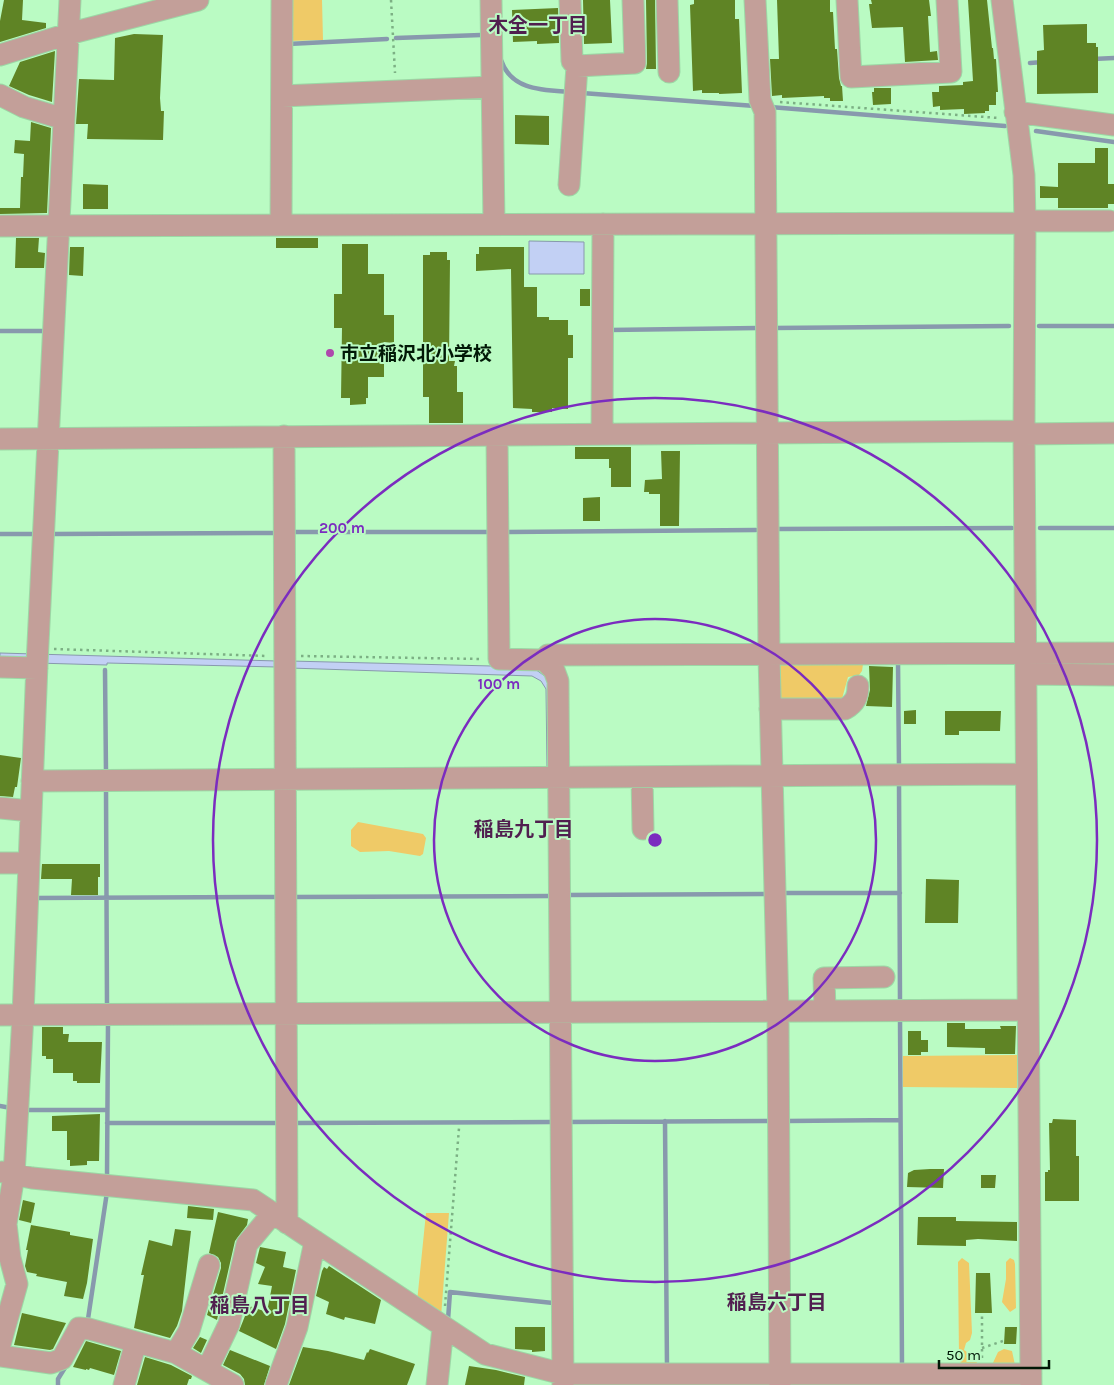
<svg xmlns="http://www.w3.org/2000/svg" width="1114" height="1385" font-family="Karla,'Noto Sans JP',sans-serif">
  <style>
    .green { fill: #efca67 }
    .water { fill: #c2d0f4; stroke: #8899ad }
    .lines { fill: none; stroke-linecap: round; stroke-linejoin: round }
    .stream { stroke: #8899ad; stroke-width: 4.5 }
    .building { fill: #5f8425 }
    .minor-casing { stroke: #9cd7a5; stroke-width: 23 }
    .path { stroke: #7cb084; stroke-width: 2.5; stroke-dasharray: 2.5 4; stroke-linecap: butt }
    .minor { stroke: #c39f99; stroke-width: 21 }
    .ring { fill: none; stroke: #7b2cbf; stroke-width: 2.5 }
    .poi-dot { fill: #ae48ac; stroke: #bafbc3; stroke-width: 2 }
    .labels { text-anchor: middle; stroke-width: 4; stroke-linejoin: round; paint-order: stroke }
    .poi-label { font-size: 19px; font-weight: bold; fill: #011806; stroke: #bafbc3; text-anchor: start }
    .neighbourhood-label { font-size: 20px; font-weight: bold; fill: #501f4f; stroke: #bafbc3 }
    .centre { fill: #7b2cbf; stroke: #bafbc3; stroke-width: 2.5 }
    .ring-label { font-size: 15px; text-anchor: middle; font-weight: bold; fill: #7b2cbf; stroke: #bafbc3; stroke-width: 4; stroke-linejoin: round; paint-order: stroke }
  </style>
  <rect width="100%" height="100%" fill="#bafbc3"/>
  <!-- green -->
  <path class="green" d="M286,0h36l1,40 -37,1z
    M778,664h85l-1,7 -3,4 -11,2 -8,29 -58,-1 -9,-39z
    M358,822l65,12 3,4 -3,16 -3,2 -31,-5 -29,1 -9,-6v-16z
    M1017,1055v33l-114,-1v-31z
    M426,1213h23l-8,104 -24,-15z
    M962,1258l7,5 3,70 -2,7 -4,3 -2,7 8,5 5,7 -2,4h-15l1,-7 -2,-3 -1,-94z
    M1010,1258l4,2 1,4 1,44 -6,4 -8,-10 4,-23v-17z
    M1004,1349l8,2 3,14h-23l6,-13z"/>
  <!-- water -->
  <path class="water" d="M529,241l55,1v32h-55z
    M0,653l277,8v6l-170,-4v2l-107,-3z
    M290,661l242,6 17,12 3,88h-5l-1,-78 -5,-8 -9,-5 -242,-8z"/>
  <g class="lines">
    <!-- stream -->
    <path class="stream" d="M396,38l85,-3
      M288,44l99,-5
      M1093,59l21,-1
      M501,60c10,30 41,30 68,32
      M1030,63l13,-1
      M582,93l173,13
      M770,107l235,19
      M1036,131l78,11
      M1039,326h75
      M773,328l236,-2
      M609,330l149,-2
      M0,331h42l4,2
      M1040,528h74
      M776,529l236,-1
      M290,532h201
      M507,532l249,-2
      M0,534h37
      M53,534l227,-1
      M898,661l1,107
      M105,670l1,103
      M899,783l1,220
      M106,790l1,216
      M782,893h118
      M566,895l202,-1
      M292,897l258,-1
      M34,898l243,-1
      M900,1018l2,349
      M0,1106l11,2
      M27,1110h80
      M665,1121l2,247
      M787,1121l113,-1
      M566,1122l206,-1
      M107,1123h172
      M293,1123l258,-1
      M107,1178l1,-155
      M88,1319l19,-127
      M448,1320l2,-28 103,11
      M58,1385v-6l8,-13"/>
  </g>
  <!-- building -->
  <path class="building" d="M4,0h19l-1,20 24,3v5l-46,14v-21z
    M583,0h27l2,43 -28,1z
    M646,0h9l1,69h-10l1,-6z
    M694,0h41v19h4l3,74 -23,1v-1h-17v-3l-9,1 -3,-86 4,-1z
    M777,0h53v12h3l2,37h2l2,29 2,8h1l1,15h-13v-3h-6v-2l-42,2v-3l-10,1 -2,-37h9z
    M871,0h58l2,16h-3l2,36 7,-1 1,9 -33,2 -2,-35 -31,1 -3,-24h3z
    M968,0h19l5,48h1l1,11h2l2,33h-2v13h-7v6h-4v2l-21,1v-5l-24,1v-4l-7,1 -1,-15h7v-6l24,-1v-3l10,-1z
    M558,8l1,35 -22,1v-3l-24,1 -1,-32z
    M1087,24v19h9v4h2v46l-61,1v-43l7,-1 -1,-25z
    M134,34l29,1 -3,63 1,13h3l-1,29 -76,-1 1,-15h-12l3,-45 35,1 1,-42z
    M55,51l-3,51 -23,-7 -20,-9 11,-24z
    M874,88h17v16l-18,1 -1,-13h2z
    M515,115l34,1v29l-34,-1z
    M31,122l20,6 -4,85 -47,1v-6h20l1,-31h2l1,-23 -10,-1 1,-13 15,1z
    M1095,148h13v36h6v20h-6v4h-50v-10h-18v-12l18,1v-24h37z
    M83,184l25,1v24h-25z
    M16,238h23l-1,14 7,1 -1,15h-29z
    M276,238h42v10h-42z
    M342,244h26v30h16v41h10v28l-10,-1v35h-16v21h-2v6l-16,1v-7h-9l1,-70h-8v-34h8z
    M70,247h14l-1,29 -14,-1z
    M479,247h45v40h13v30h12v3h19v15h5v23h-5v51l-16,-1v4h-20v-3l-19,-1 -2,-139 -35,2v-17h3z
    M430,252h17v8h3l-1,101h6l-1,5h3v26h6v31h-34v-26h-6v-142h7z
    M580,289h10v17h-10z
    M575,447h56v40h-20v-19h-2v-9h-34z
    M661,451h19l-1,75h-19v-32h-11v-2h-5l1,-12 17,-1z
    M600,497v24h-17v-23z
    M869,666l24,1 -1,40 -26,-1 4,-16z
    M916,710v14h-12v-13z
    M945,711h56l-1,20h-41v4h-14z
    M0,755l21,3 -4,29h-2l-2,10 -13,-1z
    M42,864h58v13h-2v18h-27l1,-16h-31z
    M926,879l33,1 -1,43h-33z
    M947,1023h18v6h36l-1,-3h16l-1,28h-30v-6l-38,-1z
    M42,1027h21v7h6l-1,8h34l-2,41h-23v-2h-4v-8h-20v-14h-7v-3h-4z
    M908,1031h13v9h7v12h-7v3h-13z
    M100,1114l-1,47h-12v4l-17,1v-6h-3v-29h-15v-15z
    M1053,1119l23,1v36h3v45h-34v-29h3v-2h2l-1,-47h3z
    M930,1169h14l-1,19 -36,-1 1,-14 6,-3z
    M981,1175h15l-1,13h-14z
    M23,1200l12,3 -4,20 -12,-3z
    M188,1206l26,3 -1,11 -26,-2z
    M218,1212l30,7 -1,6 -12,16 -18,79 -10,-5 14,-47v-5l-3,-6 -9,-4z
    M918,1217h38v4l61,1v19l-39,-2 -12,1v6l-49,-1z
    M31,1225l39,7v3l23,4 -6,44 -4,16 -19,-3 3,-14 -31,-6 1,-2 -10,-2 -2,-6 3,-16h-2z
    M175,1229l16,2 -9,80 -5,15 -7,12 -36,-10 10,-53h-3l8,-35 23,6z
    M260,1247l26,5 -3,15 13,3 -11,54 -9,25 -37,-18 10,-25 18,6 5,-26 -14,-2 7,-17 -9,-4z
    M329,1266l52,34 -6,24 -30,-7 -1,3 -18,-6 3,-12 -13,-6 6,-25 2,-4 3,2z
    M976,1273h14l2,40h-17z
    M22,1313l44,10 -13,26 -3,1 -36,-5z
    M515,1327h30v24l-13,1v-2l-17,-1z
    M1005,1327h12l-1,17h-12z
    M200,1337l7,3 -6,13 -8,-5z
    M86,1341l35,10 -7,24 -24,-7 -1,2 -3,-1v1l-13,-3z
    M303,1347l25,4 36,9 3,-8 1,1 2,-4 45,15 -8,21h-118z
    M230,1350l40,16 -6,19h-19l-1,-6 -4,-5 -17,-9z
    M145,1357l26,8 21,11 -1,3h-2l-2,6h-50z
    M469,1366l27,4 29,7 -1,8h-59z"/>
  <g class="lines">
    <defs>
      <path id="minor" d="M491,0l3,224
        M570,0l2,61 5,5 58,-3 -2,-63
        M667,0l2,72
        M755,0l5,100 5,12 4,543 9,356 2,374
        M847,0l4,77 100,-5 -4,-72
        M1002,0l22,175 1,48 -1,211 7,951
        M0,55l68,-21 130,-34
        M0,95l24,12 40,12
        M282,96l210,-9
        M1015,112l99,13
        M569,185l8,-119
        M281,225l1,-225
        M0,226l1025,-3 10,-2h74
        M602,434l1,-210
        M1024,434l90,-1
        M497,435l2,224 45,1 10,10 4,11 5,704
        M284,436l3,787
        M0,439l1024,-8
        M544,660l4,-5 566,-2
        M0,667l37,1
        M1026,674l88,1
        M770,709h75c10,-6 13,-12 13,-23
        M642,777l1,52
        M32,781l994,-7
        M0,808l31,3
        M0,863h29
        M825,1011l-1,-33 60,-1
        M0,1015l1028,-5
        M2,1172l30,6 221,22 232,154 78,20h468
        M0,1345l17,-61 -7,-26 -4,-34 8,-49 9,-160 14,-351 33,-664
        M176,1353l13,-22 20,-66
        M0,1356l51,7 11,-4 17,-31 10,1 87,24 57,32
        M207,1370l22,-46 18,-80 26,-31
        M124,1385l12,-43
        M276,1385l21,-58 18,-86
        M437,1385l6,-58"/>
    </defs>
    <!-- minor casing -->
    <use href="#minor" class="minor-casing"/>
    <!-- path -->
    <path class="path" d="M391,0l4,73
      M780,102l219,16
      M54,649l214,7
      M301,656l180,3
      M445,1306l14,-178
      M982,1348l21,-7
      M982,1358v-44"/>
    <!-- minor -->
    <use href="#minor" class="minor"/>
  </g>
  <!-- distance rings -->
  <g class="ring">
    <circle cx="655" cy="840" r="221"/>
    <circle cx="655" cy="840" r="442"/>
  </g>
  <!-- markers -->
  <circle class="poi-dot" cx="330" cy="353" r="5"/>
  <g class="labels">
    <!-- poi labels -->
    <g class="poi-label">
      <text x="340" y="360">市立稲沢北小学校</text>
    </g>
    <!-- neighbourhood labels -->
    <g class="neighbourhood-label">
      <text x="538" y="32">木全一丁目</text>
      <text x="524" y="836">稲島九丁目</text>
      <text x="777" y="1309">稲島六丁目</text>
      <text x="260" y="1312">稲島八丁目</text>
    </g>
  </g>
  <circle cx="655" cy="840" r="8" class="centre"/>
  <g class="ring-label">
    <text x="342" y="533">200 m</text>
    <text x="499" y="689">100 m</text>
  </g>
  <!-- scale -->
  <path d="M939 1360v8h110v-8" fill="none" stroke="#011806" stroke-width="2.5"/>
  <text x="946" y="1360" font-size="15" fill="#011806" stroke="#bafbc3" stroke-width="4" paint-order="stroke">50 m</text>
</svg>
